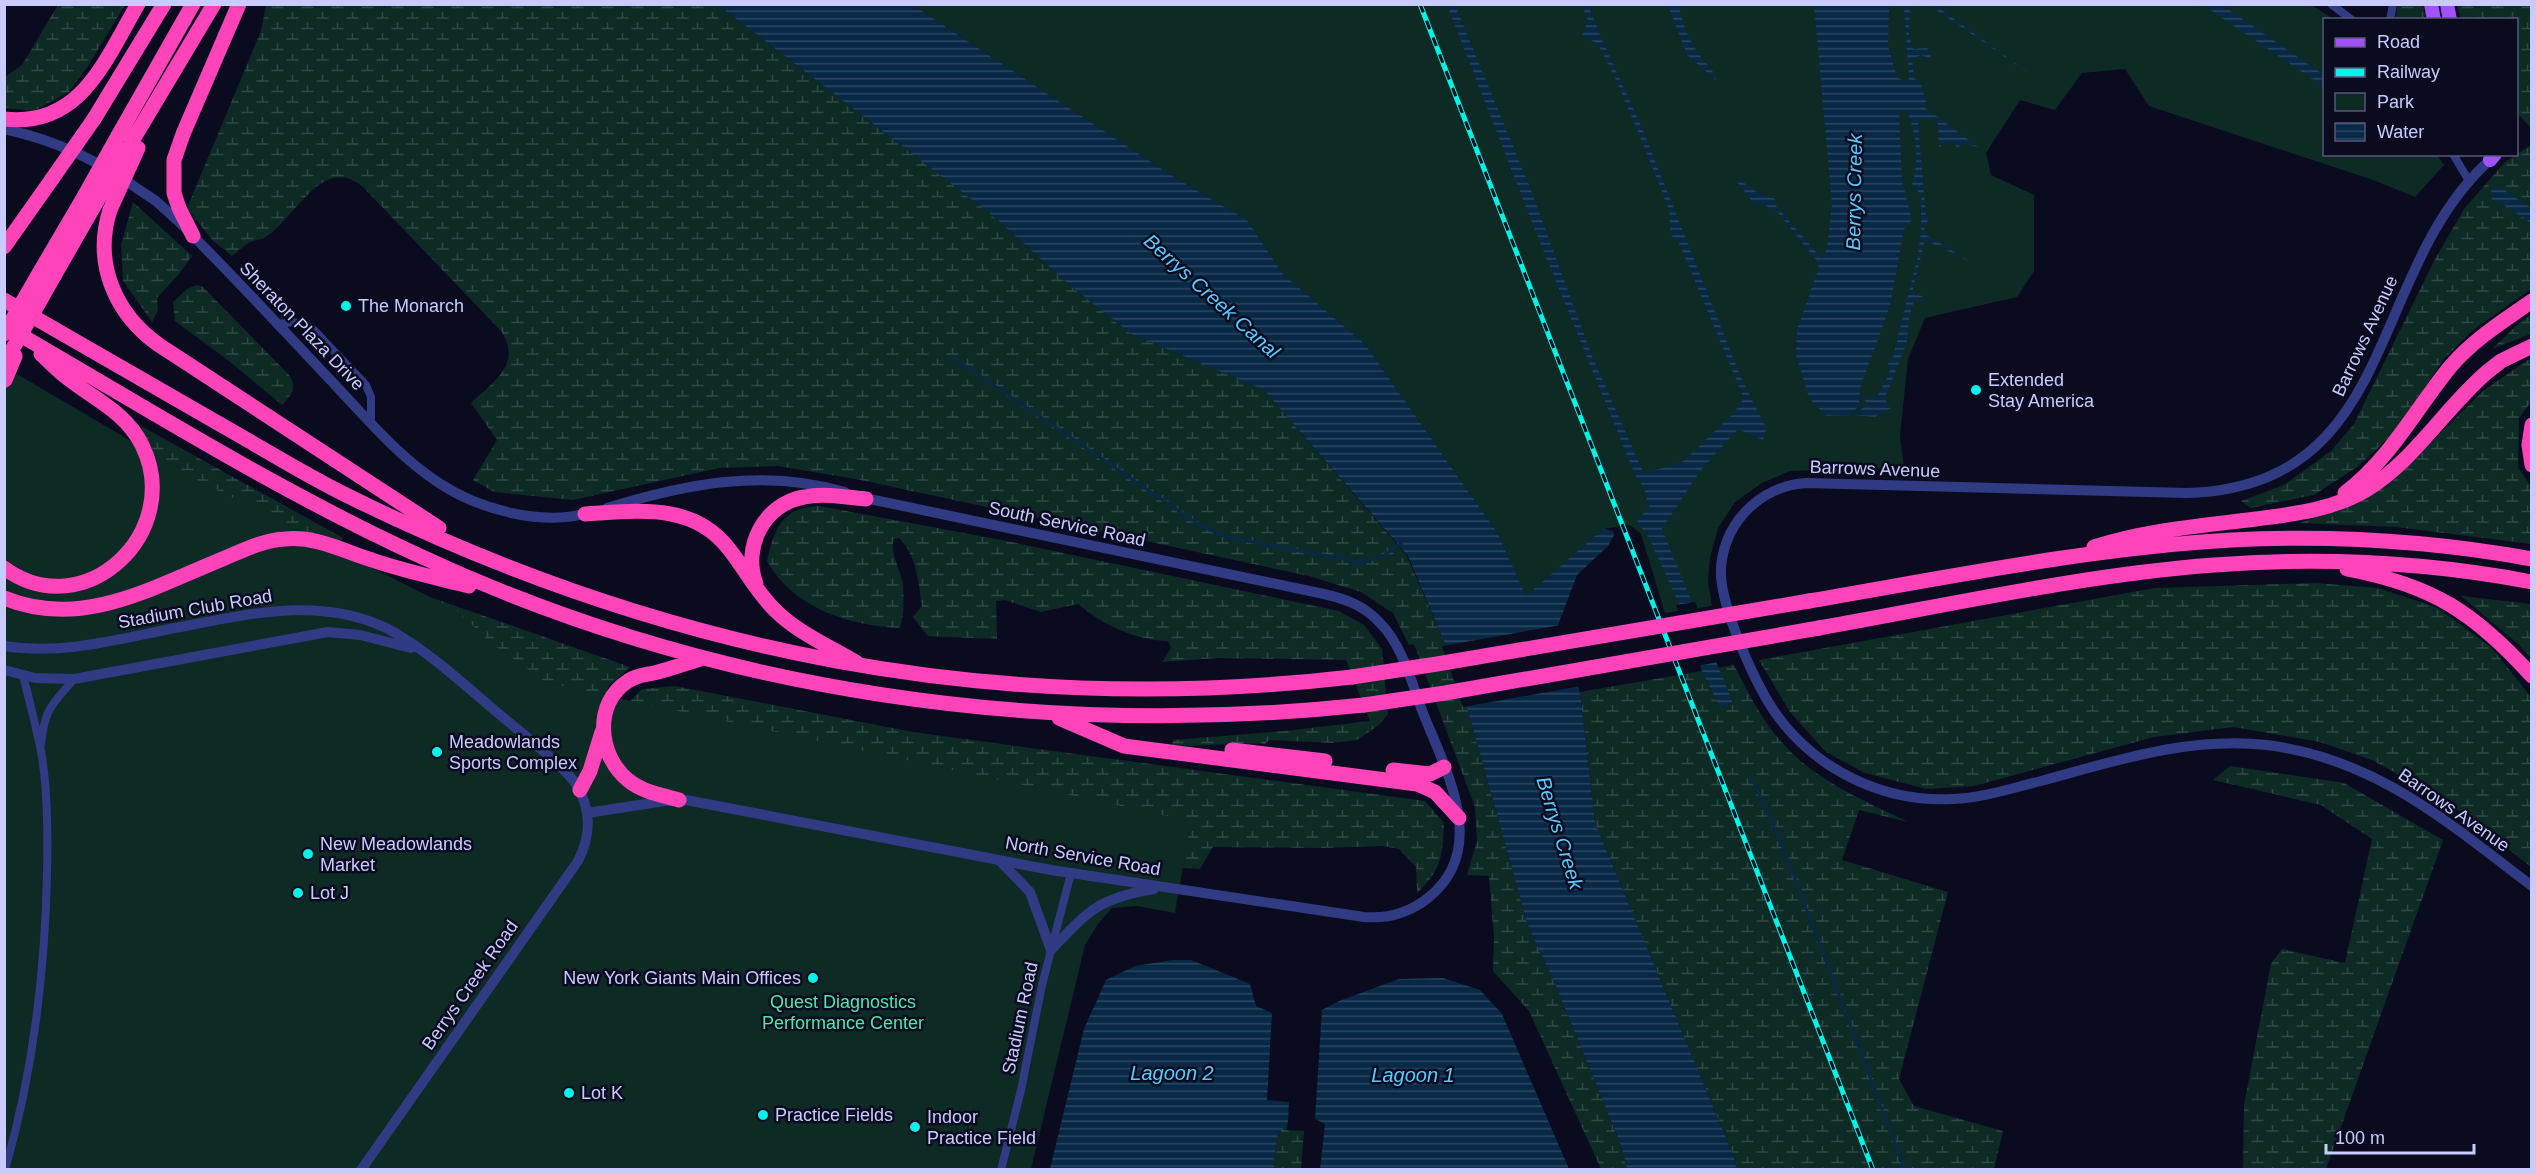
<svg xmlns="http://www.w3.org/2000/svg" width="2536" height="1174" font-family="Arial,sans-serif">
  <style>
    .wetland { fill: url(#wetland-marsh) }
    .green { fill: #0d2a25 }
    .water { fill: url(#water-rules) }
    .pier { fill: #0b0b20 }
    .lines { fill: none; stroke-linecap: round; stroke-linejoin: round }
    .stream { stroke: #082946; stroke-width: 3 }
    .minor { stroke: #313b83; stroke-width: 8 }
    .tertiary { stroke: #313b83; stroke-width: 10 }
    .primary { stroke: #a350ff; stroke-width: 14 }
    .motorway { stroke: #ff44ba; stroke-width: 15 }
    .rail-casing { stroke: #00f4e8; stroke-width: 5 }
    .rail { stroke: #0b0b20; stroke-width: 3; stroke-dasharray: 9; stroke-linecap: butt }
    .motorway-bridge { stroke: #ff44ba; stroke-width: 15 }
    .poi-dot { fill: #00f4e8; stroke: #0b0b20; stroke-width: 2 }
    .labels { text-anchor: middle; stroke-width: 5; stroke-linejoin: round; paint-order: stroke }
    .poi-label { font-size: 18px; fill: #c9cbff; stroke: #0b0b20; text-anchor: start }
    .street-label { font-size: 18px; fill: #c9cbff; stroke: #0b0b20 }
    .park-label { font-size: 18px; fill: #4ce9aa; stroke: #0b0b20 }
    .water-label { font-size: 20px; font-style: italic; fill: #57cbff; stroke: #0b0b20 }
  </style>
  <defs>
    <pattern id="wetland-marsh" width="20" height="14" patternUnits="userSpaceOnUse" patternTransform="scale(1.5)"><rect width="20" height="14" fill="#0d2a25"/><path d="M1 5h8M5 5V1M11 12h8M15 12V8" fill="none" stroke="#2f4846"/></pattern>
    <pattern id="water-rules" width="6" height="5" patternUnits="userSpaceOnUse" patternTransform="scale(1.5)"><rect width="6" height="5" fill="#082946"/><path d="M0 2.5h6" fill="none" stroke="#2b4762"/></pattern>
  </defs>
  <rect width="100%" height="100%" fill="#0b0b20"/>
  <!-- wetland -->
  <path class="wetland" d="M381,4l4,3v-2h333l274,210 74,67 65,52 133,56 143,166 36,83 25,72 60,215 27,58 66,161 6,24h-26l-72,-158 -36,-40 1,-34 -5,-61 -22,-1 10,-34 -2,-34 -61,-163 -5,1 -16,-32 -32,-21 -52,-16 -453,-97 -78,-13 -59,2 -146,32 -79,-8 -21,-12 24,-40 -26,-37c22,-21 52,-39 30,-72l-138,-144c-41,-35 -69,34 -99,51 -4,2 -10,2 -14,4 -6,3 -12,10 -18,14l-20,-16 -25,-32 74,-177 5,-26z
    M58,5h67l-37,61 -19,26 -36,19 -28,-3v-31l17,-12z
    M2398,5h25l3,14h-31z
    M2457,5h74v39h-2l3,19v59l-3,4 -12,-13 -1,-93 -55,-1z
    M2531,145v144l-58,41 -29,29 -53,77 -34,31 -43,28 -63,13 -10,-7 43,-16 47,-34 23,-27 80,-163 30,-52 41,-47z
    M133,202l59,54 -13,18 -22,24 1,12 -6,12 -29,-41 -2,-36z
    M197,285l6,2 87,89c7,12 1,20 -8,29l-53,-44 -54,-40 -2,-19 14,-13z
    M2531,315v19l-39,15 27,-26z
    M2531,358v44l-12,16 -1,49 13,20v57l-135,-17 -96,-4 56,-19 34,-21 94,-93z
    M143,427l200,111 -3,4 -227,36 46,-99 -7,-30 -11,-17z
    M819,506l183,34 337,71 25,14 18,24 6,65 -9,11 -22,15 -24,3 -64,-3 -4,4c-31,-2 -62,3 -93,1l1,-5 111,-9 86,-10 -24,-61 -129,-2 -55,4 9,-14 -3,-7c-33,-1 -65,-16 -90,-37l-37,8 -36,-12 -9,1 1,38 -69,-3 -15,-19 9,-11c-4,-25 -5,-50 -23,-68l-5,1c-5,13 7,31 9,46 1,15 1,29 -3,43 -51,-2 -107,-20 -133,-67 8,-33 14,-53 52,-55z
    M333,563l297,104 -21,19 -14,33 -591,-102z
    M2315,583l63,5 60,20 54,40 39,49v170l-86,-67 -73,-40 -52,-18 -86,-15 -80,10 -180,49 -48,3 -61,-16 -39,-21 -36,-40 -31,-52 396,-72z
    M2461,596l70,8v54l-13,-14z
    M1734,665c15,29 29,58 52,82 32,35 80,54 122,75l-49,-12 -17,50 106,32 -49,187 15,27 89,25 -9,38h-257l-3,-12 -139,-334 -15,-131 122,-21 18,37 13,-5 -15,-35z
    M675,686l238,46 512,69 19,22c-1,32 -3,48 -27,70l-1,-26 -17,-18 -15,-3 -64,2 -107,-1 -13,22 -64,-4 -510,-160 16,-16z
    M2230,766l114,17 99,57 -117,329h-83l1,-64 27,-141 11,-15 63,14 27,-124 -51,-34 -108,-25z
    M1288,1122l-1,8 17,1 -3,38h-25l-3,-4 5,-31z"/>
  <!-- green -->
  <path class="green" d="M913,5h1399l21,14 -9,1v134l113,1 7,10 -29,32 -42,-17 -224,-74 -24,-37 -43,4 -27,37 -35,-10 -34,53 5,22 43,20v76l-17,26 -92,21 -17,41 -8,77 4,32 -114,3 -28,12 -27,19 -17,26 -8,30 -2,23 4,25 -47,7 -24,-79 -11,-9 -27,4 -77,68 -29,-65 -132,-188 -82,-70 -36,-54 -73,-43z
    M5,367l194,114 257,129 34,32 57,41 644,138 -16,92 -38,-7 -25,2 -14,16 -13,21 -54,224 -1026,1z"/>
  <!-- water -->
  <path class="water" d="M718,5h195l261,172 73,43 36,54 82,70 132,188 29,64 77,-67 10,2 1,4 -6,11 -31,29 -19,50 22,67 15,131 139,334 3,12h-110l-6,-24 -66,-161 -27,-58 -60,-215 -25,-72 -35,-83 -144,-166 -133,-56 -65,-52 -74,-67z
    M1447,5h8l76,185 61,166 52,118 40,-13 49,-47 11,-16 -65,-155 -8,-8 -2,-25 -27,-69 -26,-61 -18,-36 -16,-9 6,-14 -6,-16h6l15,37 39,86 99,250 25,50 -3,12 -25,-11 -38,42 -38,58 71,174 -13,5 -18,-37 -24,-69 -29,-64 -12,-17 12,-14 -5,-19 -9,-13 -102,-250z
    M1668,5h11c3,21 12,38 24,55 6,7 11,11 13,20l-29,-25z
    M1814,5h75l-1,41 9,31 8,5 4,-3 -5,-74h6l-1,30 4,14 14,-1 4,7 -1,4 -9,-4 -9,4 2,19 6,4 6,20 -2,5 54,40 -16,-4 -4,5 -6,-6 -7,1 -6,4 -1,-23 -3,-4 -12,-2 -5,6 8,92 3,2 -5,10 2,7 45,27 -46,-22 -12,48 1,7 8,1 2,4 -10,1 -5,16 -2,25 -21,53v9l5,4 -16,9 -21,-2 14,-11 -6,-6 15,-1 13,-24 -2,-11 5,-5 25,-102 3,-23v-37l-9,-11c8,-24 4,-50 -5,-73l-8,-1 3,71 10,39 -8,9 -14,77 -30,82 -1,17 -8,10 -25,1 -17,-18 -13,-43 1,-25 22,-63 -2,-6 -39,-48 -13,-8 -12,-3 -16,-20v-4l21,15 17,6 1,7 46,53 5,-12 5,-43z
    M1929,5h6l99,72z
    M2203,5h19l102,70v12z
    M2494,186l6,1 31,21v15l-27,-18 -12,-5 -2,-6z
    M1173,960h18l59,24 6,22 16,7 -5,87 22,2 -1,20 -10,12 -5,31 3,4h-226l34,-140 22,-49 29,-14z
    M1443,978l37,12 22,24 67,155h-249l5,-45 -10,-5 7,-109 17,-9 60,-22z"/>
  <!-- pier -->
  <path class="pier" d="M1695,602l23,60 -21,4 -21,-61z
    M1561,625l20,61 -118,21 -21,-61z"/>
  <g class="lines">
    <!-- stream -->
    <path class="stream" d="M952,357l249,169 30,12 128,24 21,-4 22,-15
      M1752,779l31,68 122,323"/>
    <!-- minor -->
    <path class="minor" d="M2331,4l21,16
      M2390,20l3,-16
      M2453,154l16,27
      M277,324l17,-2 17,5 55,58 5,12v26
      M41,744c4,-36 10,-38 33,-65
      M5,1170c28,-97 40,-197 42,-297 1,-40 1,-83 -6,-122 -5,-25 -12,-51 -18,-76
      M1001,1170l20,-80 21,-105 29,-112"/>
    <!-- tertiary -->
    <path class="tertiary" d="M4,129c37,8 71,21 103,40
      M2490,160c-125,112 -89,326 -303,333l-380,-10c-48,2 -88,44 -86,93 2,35 33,105 53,135 40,58 109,92 179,88 30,-1 59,-11 88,-18 74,-20 148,-45 226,-36 110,14 180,77 265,141
      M120,177l36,24 22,20c54,53 106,110 158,165 32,34 63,71 103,97 41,27 104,44 153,29
      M607,508c78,-24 157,-40 238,-16
      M4,646c56,9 112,-6 166,-17 71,-13 149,-35 218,0 33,17 70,50 98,74 29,25 62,49 88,78 17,25 18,53 4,80l-217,309
      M4,670l31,8 39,1 254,-47 32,3 51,13
      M587,813l78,-12 21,-1 365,70 313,47c24,2 45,-4 64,-19 62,-49 18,-127 -5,-185 -11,-29 -20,-67 -43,-90 -15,-17 -34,-24 -56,-29l-464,-97
      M999,860l31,32 21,58c38,-40 48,-52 103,-61"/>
    <!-- primary -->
    <path class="primary" d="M2431,4l3,16
      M2447,4l3,16
      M2490,160l5,-6"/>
    <!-- motorway -->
    <path class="motorway" d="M4,119c77,9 101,-59 134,-115
      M94,119l70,-115
      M118,136l75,-132
      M131,143l83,-139
      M110,210c-17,53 5,104 49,135l280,183
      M193,236l-14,-28 -5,-15v-33l9,-26 56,-130
      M4,247l48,-68
      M41,270l44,-75
      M54,276l43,-75
      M4,300c73,42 146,84 219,126 41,23 82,49 125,70 320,158 649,222 1004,181
      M10,329c135,78 268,162 410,227 294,137 622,183 944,149
      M2532,425l-3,20 3,20
      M2345,493c45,-34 70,-83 105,-126 23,-27 53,-46 82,-66
      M585,514c52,-3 108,-12 144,35 16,20 28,44 47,62 22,22 55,36 81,52
      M2094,547c52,-17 107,-21 162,-28 38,-5 76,-9 110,-29 48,-29 79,-82 121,-118l14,-11 31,-15
      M4,568c80,59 181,-36 138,-123 -17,-34 -49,-46 -77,-69 -9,-7 -16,-15 -24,-22
      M2347,569c85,16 127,43 185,107
      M756,584c-14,-37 8,-80 48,-87 20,-4 42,0 62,2
      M4,598c79,32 149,-11 221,-40 19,-8 39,-18 60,-19 32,-3 58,12 87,21 32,11 65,18 97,26
      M1809,601c140,-24 281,-53 423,-61 100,-5 201,1 300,19
      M1819,628c131,-23 262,-53 395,-63 106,-8 213,-3 318,17
      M1059,718l65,28 293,38 18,8 24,26
      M1232,750l93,11
      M1393,770l37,4 14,-7
      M580,790l10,-19 12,-39
      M679,800c-17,-5 -37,-8 -51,-20 -30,-24 -35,-77 0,-99 9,-6 17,-6 26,-8 17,-4 33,-10 49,-15"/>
    <defs>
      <path id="rail" d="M1420,4l453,1166"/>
    </defs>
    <!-- rail casing -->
    <use href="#rail" class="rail-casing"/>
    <!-- rail -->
    <use href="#rail" class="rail"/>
    <!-- motorway-bridge -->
    <path class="motorway-bridge" d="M52,179l42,-60
      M85,195l33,-59
      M97,201l32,-54
      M110,210l28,-62
      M4,334l37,-64
      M4,364l50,-88
      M5,380l10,-24
      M1352,677l85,-13 372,-63
      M1364,705l81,-12 374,-65"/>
  </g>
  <!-- markers -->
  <g class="poi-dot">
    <circle cx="346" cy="306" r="6"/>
    <circle cx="1976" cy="390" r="6"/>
    <circle cx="437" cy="752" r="6"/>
    <circle cx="308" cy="854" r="6"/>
    <circle cx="298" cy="893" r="6"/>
    <circle cx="813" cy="978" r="6"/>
    <circle cx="569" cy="1093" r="6"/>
    <circle cx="763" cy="1115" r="6"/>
    <circle cx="915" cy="1127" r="6"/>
  </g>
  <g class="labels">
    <!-- poi labels -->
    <g class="poi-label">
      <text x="358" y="312">The Monarch</text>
      <text x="1988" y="386">Extended<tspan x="1988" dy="21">Stay America</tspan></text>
      <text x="449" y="748">Meadowlands<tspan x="449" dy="21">Sports Complex</tspan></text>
      <text x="320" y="850">New Meadowlands<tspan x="320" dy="21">Market</tspan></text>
      <text x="310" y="899">Lot J</text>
      <text x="801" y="984" text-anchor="end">New York Giants Main Offices</text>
      <text x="581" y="1099">Lot K</text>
      <text x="775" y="1121">Practice Fields</text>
      <text x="927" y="1123">Indoor<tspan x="927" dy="21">Practice Field</tspan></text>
    </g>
    <!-- street labels -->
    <g class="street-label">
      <text transform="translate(302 326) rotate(46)" y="6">Sheraton Plaza Drive</text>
      <text transform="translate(2365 336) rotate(-65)" y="6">Barrows Avenue</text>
      <text transform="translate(1875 469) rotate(2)" y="6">Barrows Avenue</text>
      <text transform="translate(1067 524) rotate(12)" y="6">South Service Road</text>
      <text transform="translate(195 609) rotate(-10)" y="6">Stadium Club Road</text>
      <text transform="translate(2454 810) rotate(35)" y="6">Barrows Avenue</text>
      <text transform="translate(1083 856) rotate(10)" y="6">North Service Road</text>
      <text transform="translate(470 985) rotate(-55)" y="6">Berrys Creek Road</text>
      <text transform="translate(1020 1018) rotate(-78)" y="6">Stadium Road</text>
    </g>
    <!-- park labels -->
    <g class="park-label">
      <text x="843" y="1008">Quest Diagnostics<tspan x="843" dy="21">Performance Center</tspan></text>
    </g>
    <!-- water labels -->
    <g class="water-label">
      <text transform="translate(1854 192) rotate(-89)" y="7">Berrys Creek</text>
      <text transform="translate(1212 296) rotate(42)" y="7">Berrys Creek Canal</text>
      <text transform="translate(1560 833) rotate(73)" y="7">Berrys Creek</text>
      <text x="1172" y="1080">Lagoon 2</text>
      <text x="1413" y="1082">Lagoon 1</text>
    </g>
  </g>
  <!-- border -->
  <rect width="2536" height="1174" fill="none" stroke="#c9cbff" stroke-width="12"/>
  <!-- legend -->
  <rect x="2323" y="18" width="195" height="138" fill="#0b0b20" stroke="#575879" stroke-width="1.5"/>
  <rect x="2335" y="38" width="30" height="9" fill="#a350ff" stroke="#575879" stroke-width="1.5"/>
  <text x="2377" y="48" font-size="18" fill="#c9cbff">Road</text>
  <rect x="2335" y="68" width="30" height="9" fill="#00f4e8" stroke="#575879" stroke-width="1.5"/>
  <text x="2377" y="78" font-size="18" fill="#c9cbff">Railway</text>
  <rect x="2335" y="93" width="30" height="18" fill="#0d2a25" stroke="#575879" stroke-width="1.5"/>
  <text x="2377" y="108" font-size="18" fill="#c9cbff">Park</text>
  <rect x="2335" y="123" width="30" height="18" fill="url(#water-rules)" stroke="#575879" stroke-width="1.5"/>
  <text x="2377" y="138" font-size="18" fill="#c9cbff">Water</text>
  <!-- scale -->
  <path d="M2326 1144v9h148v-9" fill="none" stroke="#c9cbff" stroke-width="3"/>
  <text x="2335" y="1144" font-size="18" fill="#c9cbff" stroke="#0b0b20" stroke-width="4.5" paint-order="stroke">100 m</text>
</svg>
